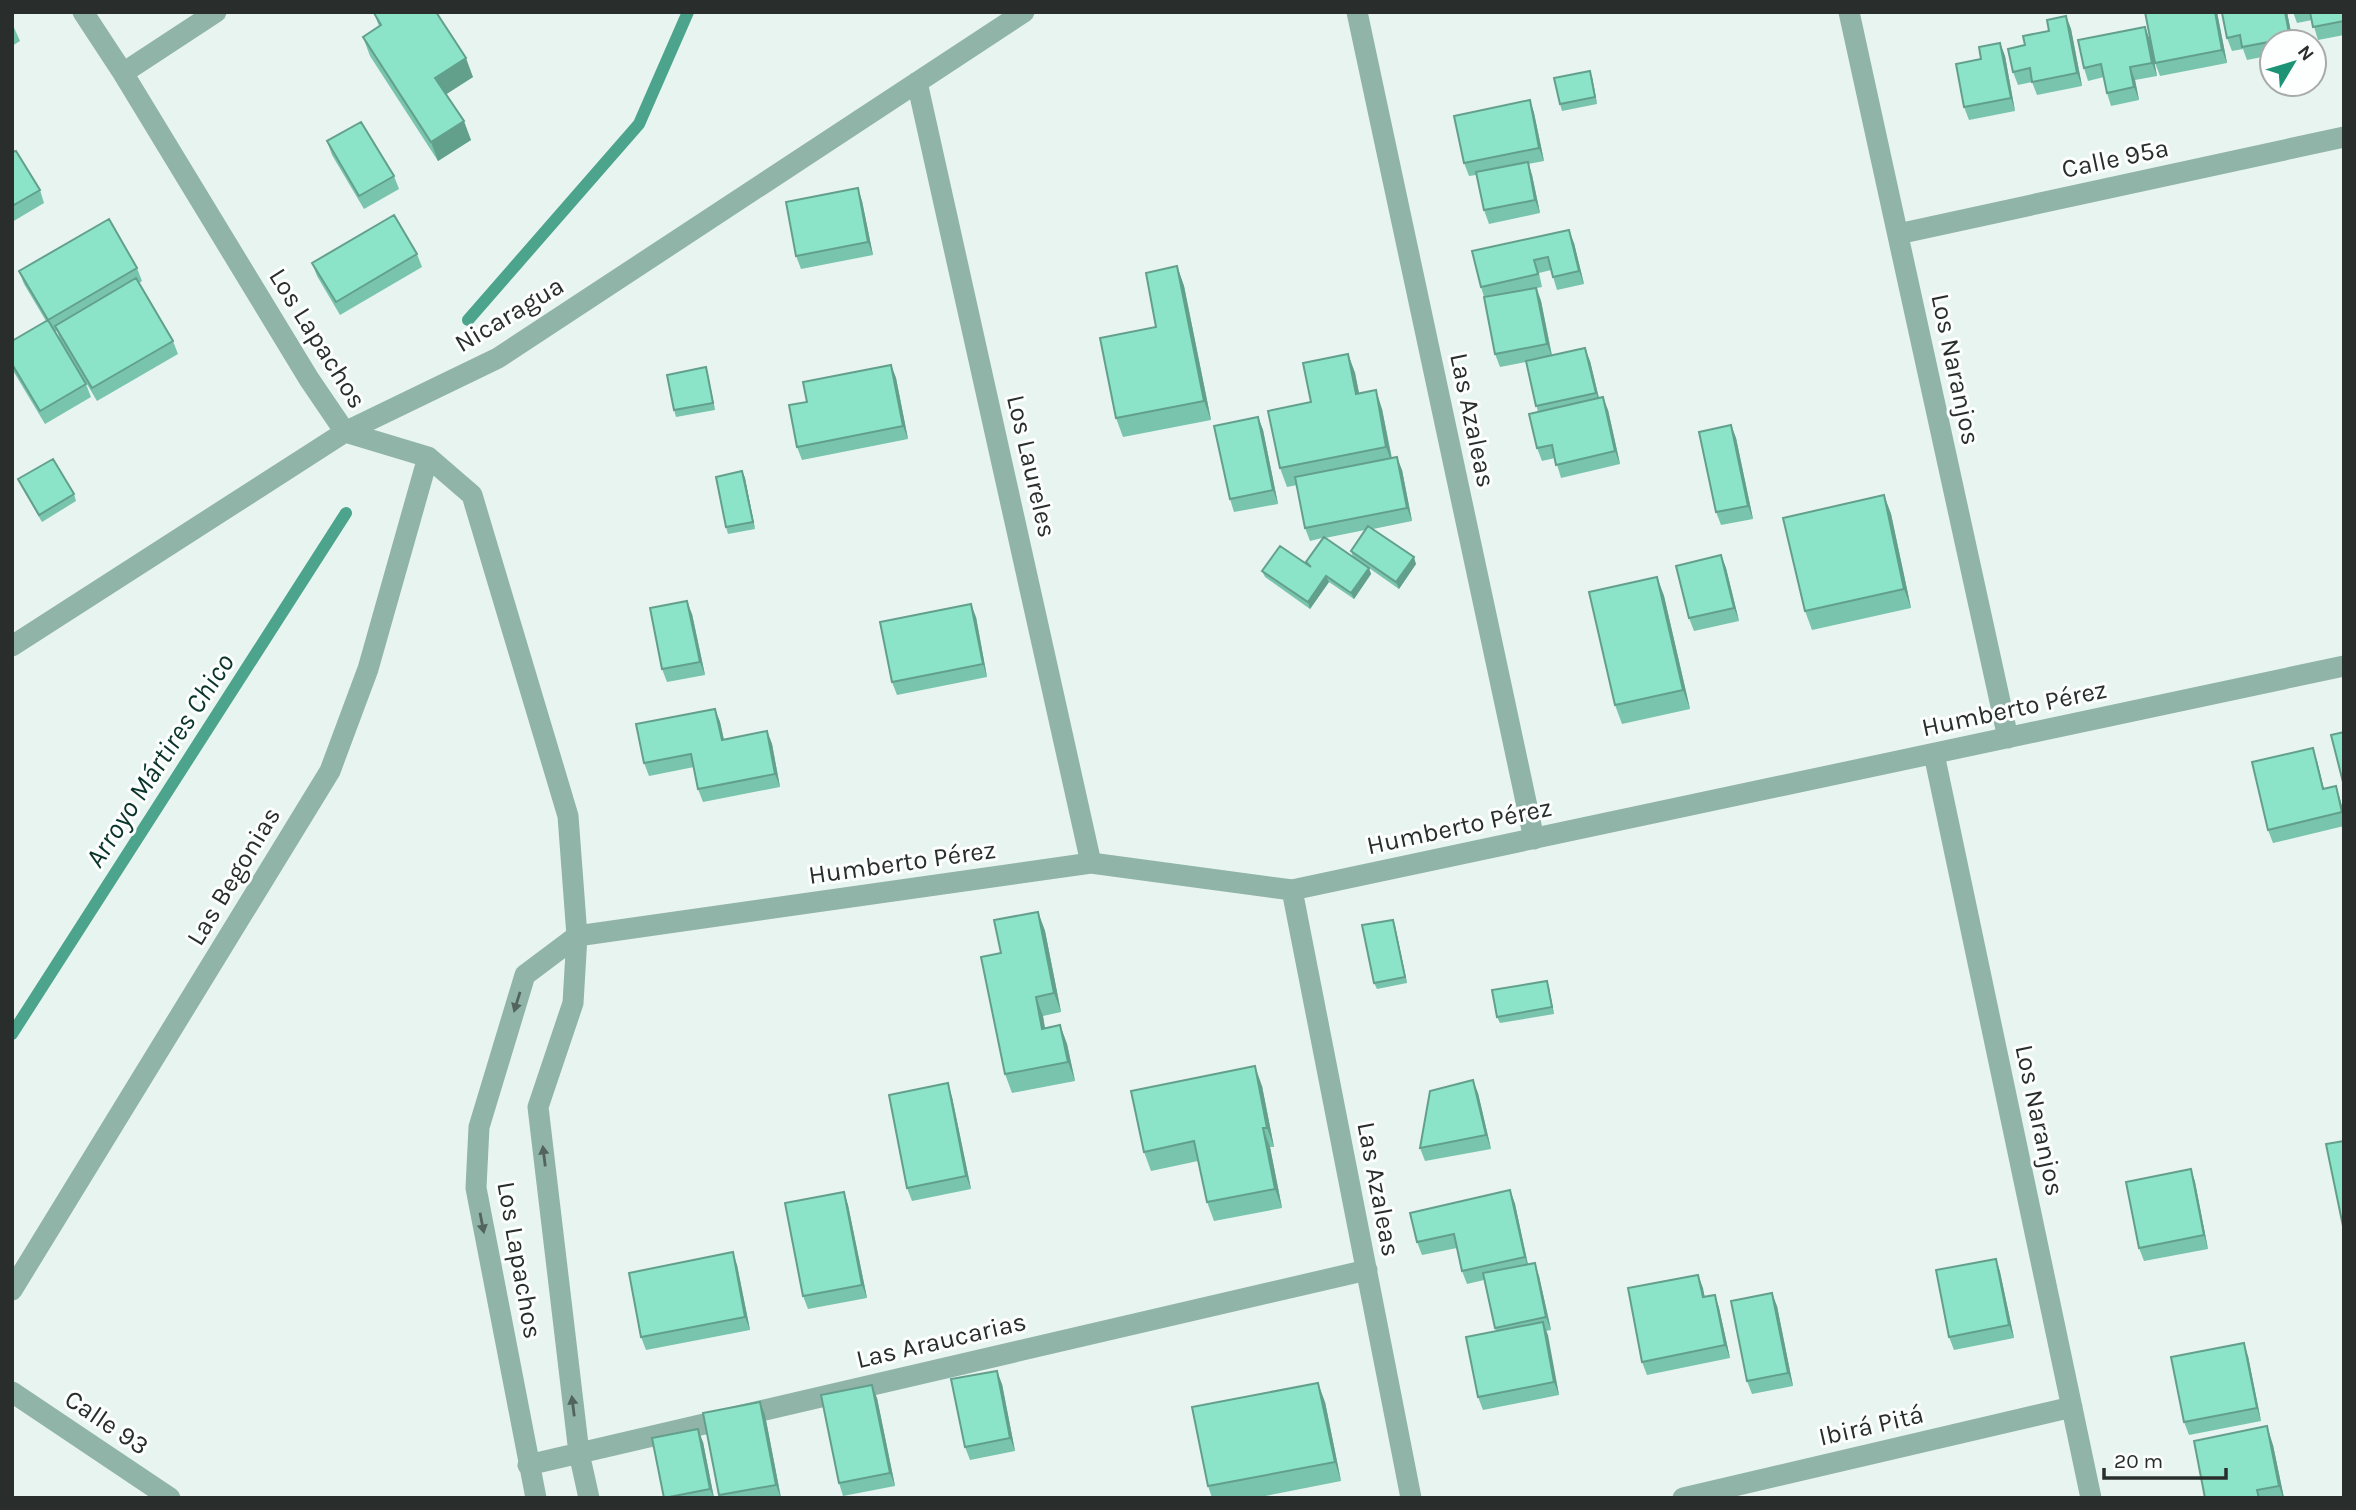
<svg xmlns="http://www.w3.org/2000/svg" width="2356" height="1510" font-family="Karla,sans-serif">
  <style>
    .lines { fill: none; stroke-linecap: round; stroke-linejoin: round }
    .stream { stroke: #4ba48b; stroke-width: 12 }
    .street { stroke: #90b4a7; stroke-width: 21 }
    .wall { fill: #78c4ac; fill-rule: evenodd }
    .shaded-wall { fill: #62a08c }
    .building { fill: #8ce4c8; stroke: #62a08c; stroke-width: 2 }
    .oneway { fill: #52645d }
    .labels { text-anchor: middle; stroke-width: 6; stroke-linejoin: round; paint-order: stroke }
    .street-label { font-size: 26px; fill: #292e2c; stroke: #fcfffe }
    .water-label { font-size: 28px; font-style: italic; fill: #0a3429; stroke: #fcfffe }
  </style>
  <rect width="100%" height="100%" fill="#e8f4f0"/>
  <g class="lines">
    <!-- stream -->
    <path class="stream" d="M468,320l171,-196 49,-112
      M12,1034l334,-521"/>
    <!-- street -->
    <path class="street" d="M83,12l40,61 186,306 36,53 83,25 44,38 96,321 9,120 -4,67 -35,104 41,346 10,45
      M1357,12l177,827
      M1849,12l159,726
      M123,73l93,-61
      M917,82l174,781
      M1898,234l446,-97
      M12,646l333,-214 153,-74 526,-346
      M1934,754l157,744
      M1292,890l119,608
      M12,1290l318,-519 38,-102 60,-212
      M12,1392l158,106
      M528,1465l839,-195
      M536,1498l-60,-310 3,-61 46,-152 52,-39 514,-73 201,27 1052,-224
      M1683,1498l389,-91"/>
  </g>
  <!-- wall -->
  <path class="wall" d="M2145,12h72l10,51 -67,13 -5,-13z
    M2287,12l6,30h-21v13l-25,5 -4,-11 -11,2 -5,-13z
    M2293,12h51v23l-26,5 -6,-20 -15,3z
    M374,13l99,64 -27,17 25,46 -33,21 -68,-105 -7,-19 16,-11z
    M2066,16l5,13 11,57 -45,9 -5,-13 -14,3 -5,-13 12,-27 24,-14z
    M12,23l8,18 -8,5z
    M2150,40l7,36 -22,4 4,20 -28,6 -4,-13 -3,-16 -16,4 -4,-13z
    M2000,43l5,13 10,55 -46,9 -5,-13 17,-48z
    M1592,77l5,27 -35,7 -2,-7z
    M1530,100l4,13 10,48 -16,3 4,11 8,38 -51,11 -5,-14 -8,-35 -7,1 -5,-13z
    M327,141l67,35 5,13 -35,20 -32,-54z
    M12,152l28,38 4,13 -32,19z
    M862,201l11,54 -72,14 -5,-13z
    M1574,243l10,41 -27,6 -6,-20 -12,3 3,14 -5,1 4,13 11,54 38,6 9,37 9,12 12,54 -59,14 -6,-20 -13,3 -5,-13 1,-36 -12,-50 -26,5 -5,-13 -11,-57 -3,-10 -9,-36z
    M417,254l5,13 -82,48 -23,-39 -5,-13z
    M1177,266l7,20 27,134 -88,17 -7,-19 40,-91z
    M137,268l5,13 -3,2 34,58 5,13 -81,47 -37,-62 -3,-8 -2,1 31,52 5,13 -46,27 -33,-55v-28l34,-20 -22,-37 -5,-13z
    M1348,354l7,19 4,20 23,16 10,49 10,12 10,51 -39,8 43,35 -17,25 -30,-21 2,6 -17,25 -25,-17 -19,27 -45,-32 -3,-6 45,-7 -1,-2 16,-24 -12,3 -5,-13 -8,-43 -10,2 -7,-19 31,-66zM1365,530l-14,21 2,6 -28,-19z
    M891,365l5,13 12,61 -106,21 -5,-13 10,-45z
    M706,367l9,43 -39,7 -2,-7z
    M1258,417l5,13 15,74 -44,8 -4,-13z
    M1731,425l5,13 17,81 -32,6 -5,-13z
    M742,471l3,7 10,51 -27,5 -2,-7z
    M18,479l56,15 2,7 -34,21 -21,-36z
    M1884,495l7,19 20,94 -99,22 -7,-19z
    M1721,555l5,13 13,53 -45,10 -5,-13z
    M1657,577l7,19 26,113 -68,15 -7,-19z
    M692,614l13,61 -38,7 -5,-13z
    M976,617l11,60 -90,18 -5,-13z
    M715,709l5,13 4,18 43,-9 5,13 8,43 -77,15 -5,-13 -4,-22 -45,9 -5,-13z
    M2317,761l7,28 16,10 4,13v14l-71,17 -5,-13z
    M1038,912l7,19 16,81 -18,4 2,12 15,-3 7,19 8,37 -63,12 -7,-19 -4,-121z
    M1393,920l2,6 12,57 -30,6 -3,-6z
    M1547,981l2,7 5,26 -54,9 -3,-6z
    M1262,1086l12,61h-4l12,61 -68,13 -7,-19 -9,-41 -47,10 -7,-19z
    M1478,1093l13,56 -66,12 -5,-13z
    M952,1097l19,92 -59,12 -5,-13z
    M2191,1169l4,13 13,67 -64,12 -5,-13z
    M1510,1190l5,14 13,60 11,12 12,54 -5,1 13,64 -76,15 -5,-13 18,-65 -12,-52 -17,4 -5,-13 -5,-23 -35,7 -5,-13z
    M844,1192l4,13 19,93 -59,11 -5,-13z
    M1996,1259l4,13 14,66 -60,12 -5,-13z
    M737,1265l13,65 -104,20 -5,-13z
    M1698,1275l7,22 10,-2 4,13 11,50 -83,17 -5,-13z
    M1777,1306l16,80 -41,8 -5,-13z
    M2248,1356l13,65 -72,14 -5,-13z
    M1002,1384l13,67 -45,9 -5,-13z
    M877,1398l18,88 -52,10 -4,-13z
    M1325,1402l16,79 -86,17h-43l-4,-12z
    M765,1415l16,83h-61l-1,-3z
    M703,1442l11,56h-50z
    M2273,1445l11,53h-79z"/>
  <!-- shaded-wall -->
  <path class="shaded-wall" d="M2215,12h2l10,51 -5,-13z
    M2285,12h2l6,30h-1l-2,-4z
    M2066,16l5,13 11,57 -5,-13z
    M2145,27l5,13 7,36 -5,-13z
    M2000,43l5,13 10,55 -4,-13z
    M466,58l7,19 -31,20 -7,-19z
    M2130,67l5,13 4,20 -5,-13z
    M1590,71l2,6 5,27 -2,-7z
    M1530,100l4,13 10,48 -5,-13z
    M464,121l7,19 -33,21 -7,-19z
    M1528,162l4,13 8,38 -5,-13z
    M858,188l4,13 11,54 -5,-13z
    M1569,230l5,13 10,41 -5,-13z
    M1177,266l7,20 27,134 -7,-19z
    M1536,288l5,13 11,56 -5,-13z
    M1585,348l5,13 11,46 -5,-14z
    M1348,354l7,19 8,40 -7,-19z
    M891,365l5,13 12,61 -5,-13z
    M706,367l2,7 7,36 -2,-7z
    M1376,390l6,19 11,57 -7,-19z
    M1603,397l5,13 12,54 -5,-13z
    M1258,417l5,13 15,74 -5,-14z
    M1731,425l5,13 17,81 -5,-13z
    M1397,457l5,13 10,51 -5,-13z
    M742,471l3,7 10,51 -2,-7z
    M1884,495l7,19 20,94 -7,-19z
    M1721,555l5,13 13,53 -5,-13z
    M1414,557l2,7 -17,25 -3,-7z
    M1369,568l2,6 -17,25 -3,-6z
    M1326,576l3,6 -19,27 -2,-7z
    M1657,577l7,19 26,113 -7,-19z
    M687,601l5,13 13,61 -5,-13z
    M971,604l5,13 11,60 -4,-13z
    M715,709l5,13 7,32 -5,-14z
    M767,731l5,13 8,43 -5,-13z
    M2313,748l4,13 10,41 -4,-13z
    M2336,786l4,13 4,17 -2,-4z
    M1038,912l7,19 16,81 -7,-19z
    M1393,920l2,6 12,57 -2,-6z
    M1547,981l2,7 5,26 -2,-7z
    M1036,997l7,19 5,32 -6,-19z
    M1060,1025l7,19 8,37 -7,-19z
    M1255,1066l7,20 12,61 -7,-19z
    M1473,1080l5,13 13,56 -5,-14z
    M948,1083l4,14 19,92 -5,-13z
    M1263,1128l7,19 12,61 -7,-19z
    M2191,1169l4,13 13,67 -4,-14z
    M1510,1190l5,14 14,66 -4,-13z
    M844,1192l4,13 19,93 -5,-13z
    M733,1252l4,13 13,65 -5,-13z
    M1996,1259l4,13 14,66 -5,-13z
    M1535,1263l4,13 12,54 -5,-13z
    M1698,1275l5,13 4,22 -4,-13z
    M1772,1293l5,13 16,80 -5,-13z
    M1715,1295l4,13 11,50 -5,-13z
    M1543,1322l5,13 11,60 -5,-13z
    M2244,1343l4,13 13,65 -4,-13z
    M997,1371l5,13 13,67 -5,-13z
    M1318,1383l7,19 16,79 -6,-19z
    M872,1385l5,13 18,88 -5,-13z
    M760,1402l5,13 16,83 -5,-13z
    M2267,1426l6,19 11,53h-1l-4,-12z
    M698,1429l5,13 11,56 -4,-9z"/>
  <!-- building -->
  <path class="building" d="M375,12h61l30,46 -31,20 29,43 -33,21 -68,-105 18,-12 -7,-12z
    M2145,12h70l7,38 -67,13z
    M2285,12l5,26 -48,9 -2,-12 -13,3 -5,-25z
    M2310,12h34v9l-31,6z
    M2066,16l11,57 -45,9 -2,-14 -17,4 -5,-23 17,-4 -2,-9 26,-5 -2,-11z
    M2145,27l7,36 -22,4 4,20 -27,6 -6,-29 -17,4 -6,-28z
    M2000,43l11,55 -47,9 -8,-43 25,-5 -2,-12z
    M1590,71l5,26 -35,7 -6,-26z
    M1530,100l9,48 -75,15 -10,-47z
    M361,122l33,54 -35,20 -32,-55z
    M16,151l24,39 -28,16v-54z
    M1528,162l7,38 -51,10 -8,-38z
    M858,188l10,54 -72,14 -10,-54z
    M394,215l23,39 -81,48 -24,-39z
    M109,219l28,49 -89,52 38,64 -46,27 -28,-47v-23l36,-21 -29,-49z
    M1569,230l10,41 -26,6 -5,-20 -14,3 4,14 -57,13 -9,-36z
    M1177,266l27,135 -88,17 -16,-80 56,-11 -10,-54z
    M136,278l37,63 -81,47 -37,-62z
    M1536,288l11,56 -52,10 -11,-57z
    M1585,348l11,45 -60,13 -10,-45z
    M1348,354l8,40 20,-4 10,57 -106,21 -12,-57 43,-9 -8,-39z
    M891,365l12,61 -106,21 -8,-42 18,-3 -4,-20z
    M706,367l7,36 -39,7 -7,-35z
    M1603,397l12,54 -59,14 -4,-20 -15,3 -8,-34z
    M1258,417l15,73 -43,9 -16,-73z
    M1731,425l17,81 -32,6 -17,-80z
    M1397,457l10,51 -102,20 -10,-51z
    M53,459l21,35 -35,21 -21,-36z
    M742,471l11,51 -27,5 -10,-50z
    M1884,495l20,94 -99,22 -22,-93z
    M1368,526l46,31 -18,25 -45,-31z
    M1324,537l45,31 -18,25 -25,-17 -18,26 -46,-31 18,-25 31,21 -5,-5z
    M1721,555l13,53 -45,10 -13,-52z
    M1657,577l26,113 -68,15 -26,-113z
    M687,601l13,61 -38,7 -12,-61z
    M971,604l12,60 -91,18 -12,-60z
    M715,709l7,31 45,-9 8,43 -77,15 -7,-35 -47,9 -8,-39z
    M2344,732v54l-13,-51z
    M2313,748l10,41 13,-3 6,26 -74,18 -16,-68z
    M1038,912l16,81 -18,4 6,32 18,-4 8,37 -63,12 -24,-117 20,-4 -7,-33z
    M1393,920l12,57 -31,6 -12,-58z
    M1547,981l5,26 -55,10 -5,-27z
    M1255,1066l12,62h-4l12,61 -68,13 -13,-61 -50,11 -13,-61z
    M1473,1080l13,55 -66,13 10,-57z
    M948,1083l18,93 -59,12 -18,-93z
    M2344,1141v90l-18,-87z
    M2191,1169l13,66 -65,13 -13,-66z
    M1510,1190l15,67 -63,14 -8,-37 -37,8 -7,-29z
    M844,1192l18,93 -59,11 -18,-93z
    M733,1252l12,65 -104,20 -12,-64z
    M1996,1259l13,66 -60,12 -13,-67z
    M1535,1263l11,54 -51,11 -12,-55z
    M1698,1275l5,22 12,-2 10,50 -83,17 -14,-74z
    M1772,1293l16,80 -41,8 -16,-80z
    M1543,1322l11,60 -76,15 -12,-60z
    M2244,1343l13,65 -73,14 -13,-65z
    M997,1371l13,67 -45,9 -14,-68z
    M1318,1383l17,79 -127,24 -16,-79z
    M872,1385l18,88 -51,10 -18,-88z
    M760,1402l16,83 -57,10 -16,-82z
    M2267,1426l12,60 -22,4 2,8h-54l-11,-57z
    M698,1429l12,60 -46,9 -12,-60z"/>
  <!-- one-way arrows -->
  <defs><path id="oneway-solid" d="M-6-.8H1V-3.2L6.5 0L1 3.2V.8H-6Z" transform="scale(1.75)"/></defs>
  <g class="oneway">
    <use href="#oneway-solid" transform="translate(517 1002) rotate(107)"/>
    <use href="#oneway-solid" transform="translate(544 1156) rotate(-97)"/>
    <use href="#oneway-solid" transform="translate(482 1223) rotate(79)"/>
    <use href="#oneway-solid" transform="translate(573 1406) rotate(-97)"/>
  </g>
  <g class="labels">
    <!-- street labels -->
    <g class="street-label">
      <text transform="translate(2115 158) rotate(-12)" y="9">Calle 95a</text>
      <text transform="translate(509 314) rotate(-31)" y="9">Nicaragua</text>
      <text transform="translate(318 338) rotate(58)" y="9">Los Lapachos</text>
      <text transform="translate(1956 369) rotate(78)" y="9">Los Naranjos</text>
      <text transform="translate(1473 420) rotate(78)" y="9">Las Azaleas</text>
      <text transform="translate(1032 466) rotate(77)" y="9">Los Laureles</text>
      <text transform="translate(2014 708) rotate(-12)" y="9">Humberto Pérez</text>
      <text transform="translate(1459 826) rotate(-12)" y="9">Humberto Pérez</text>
      <text transform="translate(902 862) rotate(-8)" y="9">Humberto Pérez</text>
      <text transform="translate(233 876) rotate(-59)" y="9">Las Begonias</text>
      <text transform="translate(2040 1120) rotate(78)" y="9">Los Naranjos</text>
      <text transform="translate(1379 1189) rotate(79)" y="9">Las Azaleas</text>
      <text transform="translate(520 1260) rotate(80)" y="9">Los Lapachos</text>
      <text transform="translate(941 1340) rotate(-13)" y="9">Las Araucarias</text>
      <text transform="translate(107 1422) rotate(34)" y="9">Calle 93</text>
      <text transform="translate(1871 1425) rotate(-13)" y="9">Ibirá Pitá</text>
    </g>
    <!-- water labels -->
    <g class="water-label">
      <text transform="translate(159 760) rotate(-57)" y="10">Arroyo Mártires Chico</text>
    </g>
  </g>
  <!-- border -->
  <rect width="2356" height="1510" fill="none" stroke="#292e2c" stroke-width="28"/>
  <!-- north arrow -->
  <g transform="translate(2293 63) rotate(52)"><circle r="33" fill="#fcfffe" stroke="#a8abaa" stroke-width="2"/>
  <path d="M0-5L12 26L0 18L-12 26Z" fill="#1d9376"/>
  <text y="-10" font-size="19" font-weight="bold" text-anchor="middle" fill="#292e2c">N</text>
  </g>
  <!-- scale -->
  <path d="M2104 1468v10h122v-10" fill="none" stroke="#292e2c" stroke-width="3.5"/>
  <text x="2114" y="1468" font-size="21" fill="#292e2c" stroke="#fcfffe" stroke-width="5" paint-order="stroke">20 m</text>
</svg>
